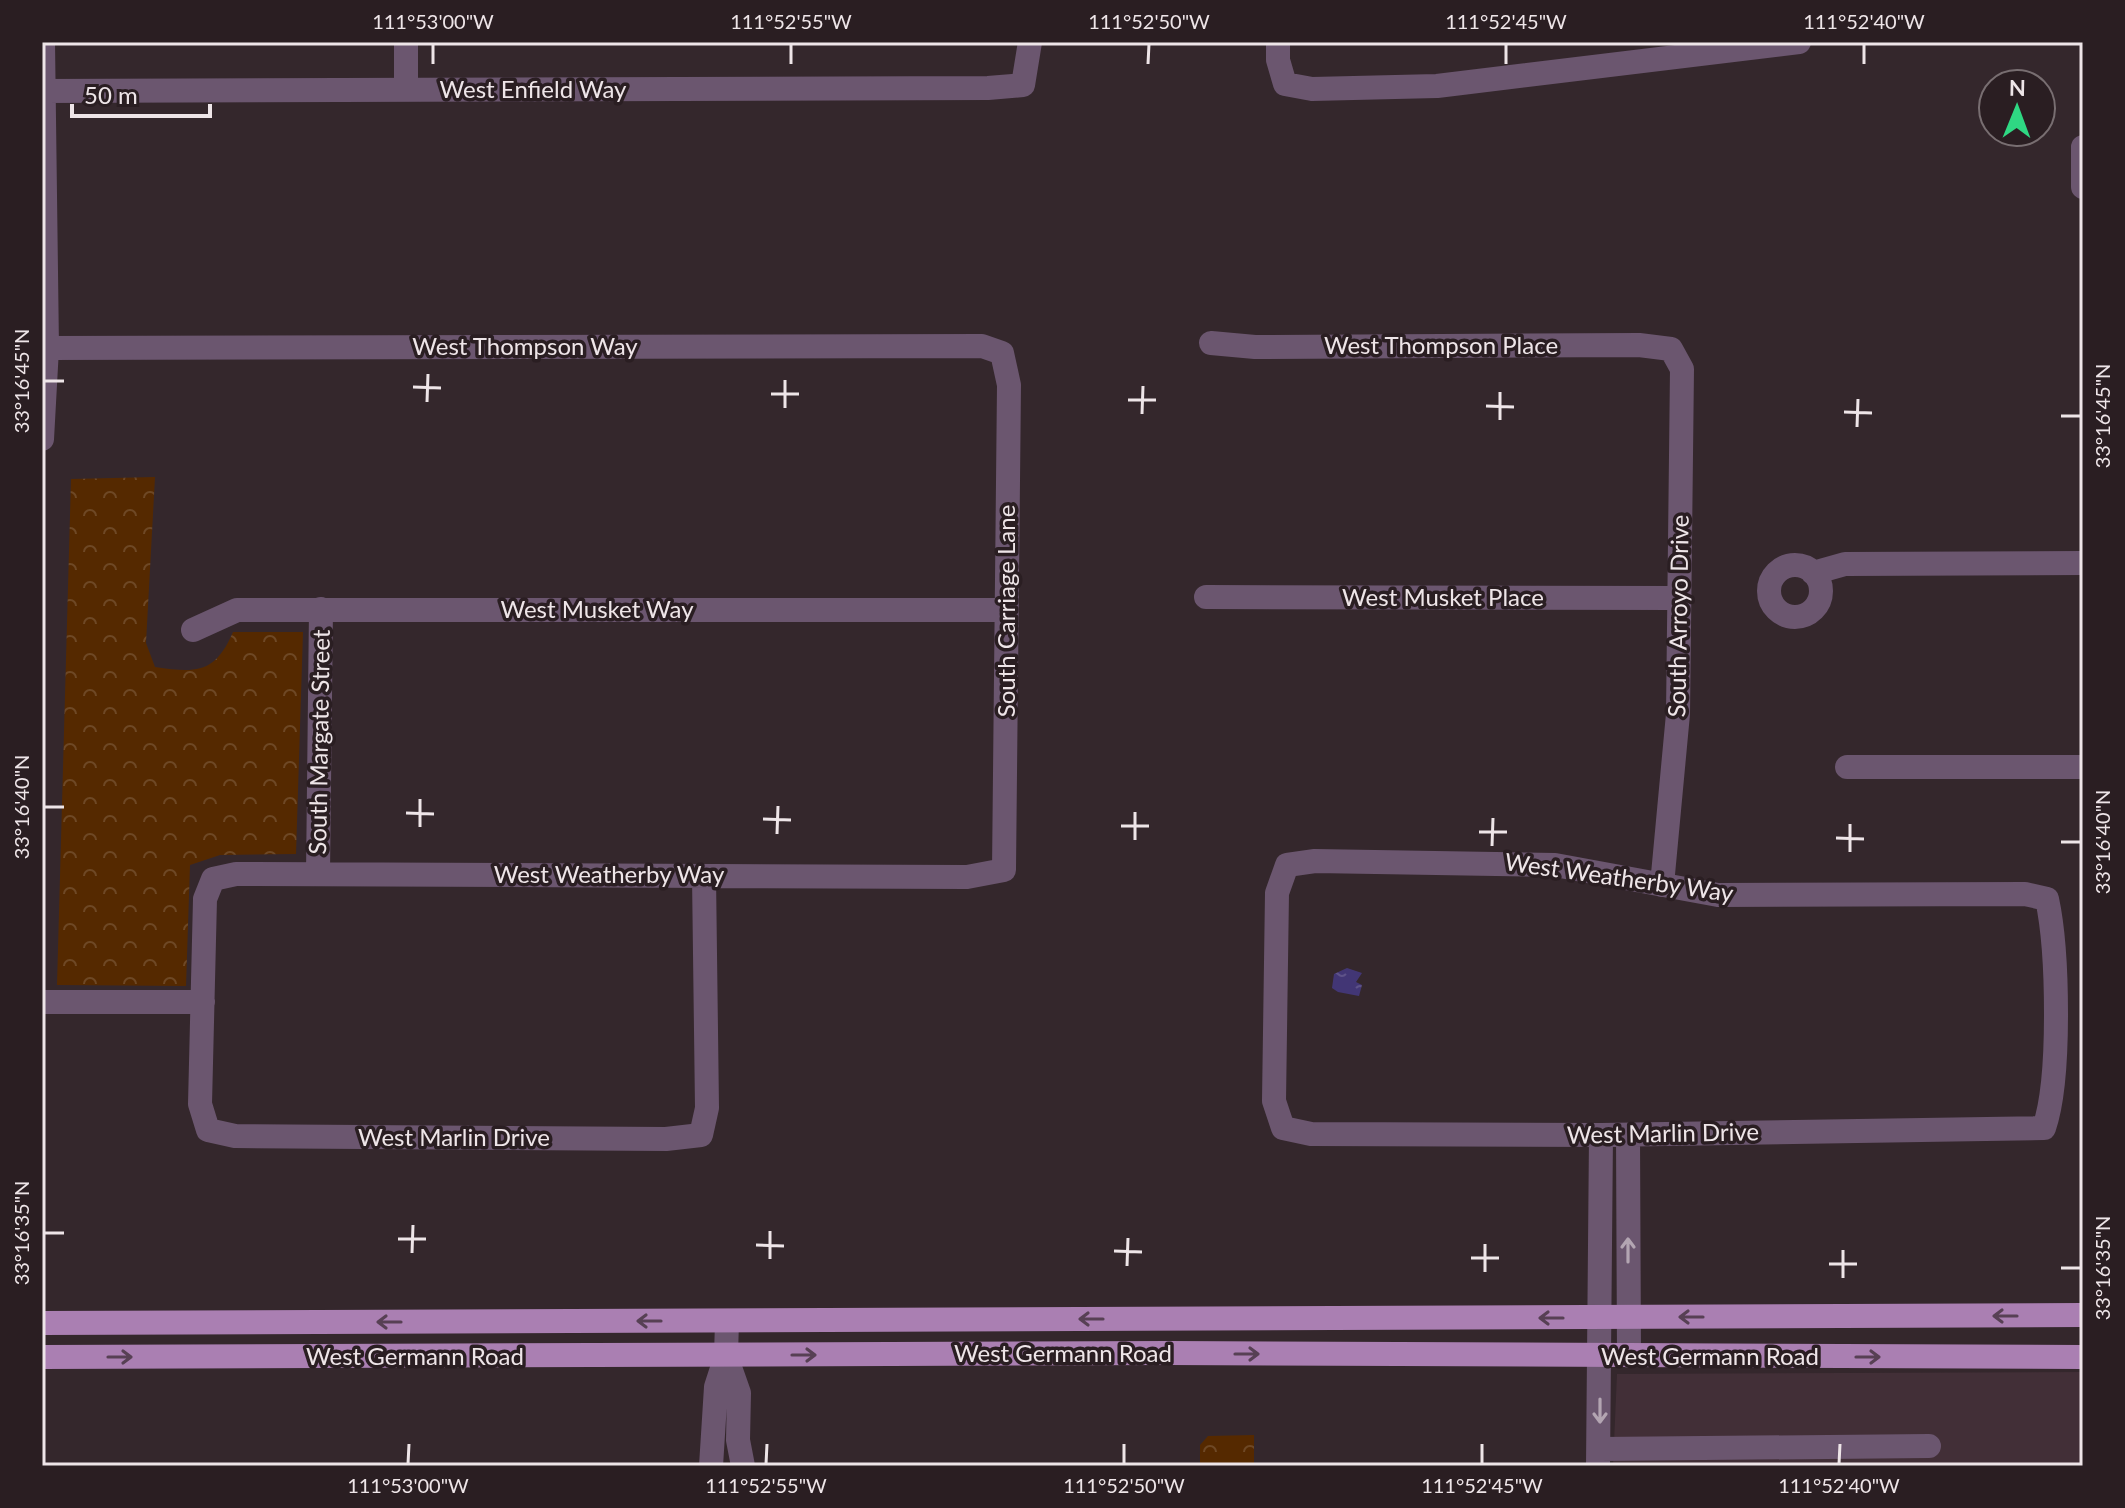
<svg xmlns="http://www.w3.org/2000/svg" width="2125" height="1508" font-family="Lato,sans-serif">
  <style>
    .built { fill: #422f37 }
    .park { fill: url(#park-crowns) }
    .water { fill: url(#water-ripples) }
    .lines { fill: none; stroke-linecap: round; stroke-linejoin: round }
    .minor { stroke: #6b566f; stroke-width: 24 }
    .major { stroke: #aa7fb2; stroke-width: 24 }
    .oneway { stroke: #b3a5b2 }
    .oneway2 { stroke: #574054 }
    .ticks { fill: none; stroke: #eee5e8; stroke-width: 3 }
    .labels { text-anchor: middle; stroke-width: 7; stroke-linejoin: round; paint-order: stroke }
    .street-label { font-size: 24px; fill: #eee5e8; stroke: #2a1e22 }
    .neatline { fill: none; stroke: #eee5e8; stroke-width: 3 }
    .ticks-label { font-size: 20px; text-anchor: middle; fill: #eee5e8 }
  </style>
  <defs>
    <pattern id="park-crowns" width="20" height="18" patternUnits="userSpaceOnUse" patternTransform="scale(2)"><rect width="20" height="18" fill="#552900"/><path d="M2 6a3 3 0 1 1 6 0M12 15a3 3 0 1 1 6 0" fill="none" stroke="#6e4825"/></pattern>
    <pattern id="water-ripples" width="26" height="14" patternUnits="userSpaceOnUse" patternTransform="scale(2)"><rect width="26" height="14" fill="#423675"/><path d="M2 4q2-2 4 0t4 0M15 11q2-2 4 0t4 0" fill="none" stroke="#5e5389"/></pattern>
  </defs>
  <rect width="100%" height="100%" fill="#34272c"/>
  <!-- built -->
  <path class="built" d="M2083,1372v94h-470l4,-92z"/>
  <!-- park -->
  <path class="park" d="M155,477l-9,166 9,24c41,6 60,7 78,-35h70l-7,222 -76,1 -30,10 -4,121 -129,-1 14,-506z
    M1254,1435v31h-54v-21l8,-9z"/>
  <!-- water -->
  <path class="water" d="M1347,968l15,5 -6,9 6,3 -3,11 -21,-4 -6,-4 2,-14z"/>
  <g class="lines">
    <!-- minor -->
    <path class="minor" d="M1278,42v18l7,24 27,5 125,-3 362,-44
      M406,90v-48
      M42,91l946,-3 35,-3 7,-43
      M2083,147v40
      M1211,343l44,4 384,-2 32,4 11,20 -4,345 -16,171
      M47,348l935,-2 20,7 7,32 -5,485 -37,7 -731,-3 -23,5 -8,20 -5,205 8,26 27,6 431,3 35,-4 6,-27 -3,-232
      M42,439l5,-91 -4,-306
      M1769 591a26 26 0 1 1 52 0a26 26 0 1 1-52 0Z
      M1813,573l32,-9 238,-1
      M1206,597l474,1
      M193,630l44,-20h769
      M1847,767h236
      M1315,861l240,4 163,30 307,-1 22,5c11,51 14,180 -3,229l-443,7 -290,-1 -28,-6 -9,-27 3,-208 10,-28z
      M318,874l3,-265
      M42,1002h161
      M1628,1135l1,221
      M727,1321l-1,35 13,37 -1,47 5,26
      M1600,1449l329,-3
      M711,1466l5,-79 10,-31
      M1598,1466l3,-331"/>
    <!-- major -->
    <path class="major" d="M42,1323l2041,-8
      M42,1357l1127,-4 914,4"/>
  </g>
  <!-- one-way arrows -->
  <defs><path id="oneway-shaft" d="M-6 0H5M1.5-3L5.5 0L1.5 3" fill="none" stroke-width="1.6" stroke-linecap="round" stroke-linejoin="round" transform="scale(2)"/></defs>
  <g class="oneway">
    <use href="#oneway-shaft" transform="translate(1628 1250) rotate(-90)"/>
    <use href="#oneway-shaft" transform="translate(1600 1411) rotate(90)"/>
  </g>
  <g class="oneway2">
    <use href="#oneway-shaft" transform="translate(2005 1316) rotate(180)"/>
    <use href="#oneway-shaft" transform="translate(1691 1317) rotate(180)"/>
    <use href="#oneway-shaft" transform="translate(1551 1318) rotate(180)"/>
    <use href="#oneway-shaft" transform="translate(1091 1319) rotate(180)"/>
    <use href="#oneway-shaft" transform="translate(649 1321) rotate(180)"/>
    <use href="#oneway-shaft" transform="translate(389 1322) rotate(180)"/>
    <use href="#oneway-shaft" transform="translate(1247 1354)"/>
    <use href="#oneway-shaft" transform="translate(804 1355)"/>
    <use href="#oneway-shaft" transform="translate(120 1357)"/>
    <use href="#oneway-shaft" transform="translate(1868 1357)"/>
  </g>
  <!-- ticks -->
  <path class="ticks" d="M433,64v-20M791,64v-20M1148,64l1,-20M1506,64v-20M1864,64v-20M44,381h20M413,387l28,1M771,394h28M1128,400h28M427,402l1,-28M1486,406l28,1M785,408v-28M1844,412l28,1M1142,414l1,-28M2061,416h20M1500,420v-28M1857,427l1,-28M44,807h20M406,813l28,1M763,819l28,1M1121,826h28M420,827v-28M1479,832h28M777,834l1,-28M1836,838l28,1M1135,840v-28M2061,842h20M1492,846l1,-28M1850,852v-28M44,1233h20M398,1239h28M756,1245l28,1M1114,1251l28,1M412,1253l1,-28M1471,1258h28M770,1259v-28M1829,1264h28M1127,1266l1,-28M2061,1268h20M1485,1272v-28M1843,1278v-28M408,1464l1,-20M766,1464l1,-20M1124,1464v-20M1482,1464v-20M1839,1464l1,-20"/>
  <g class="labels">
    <!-- street labels -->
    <g class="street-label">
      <text x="533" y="98">West Enfield Way</text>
      <text x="1441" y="354">West Thompson Place</text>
      <text x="525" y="355">West Thompson Way</text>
      <text x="1443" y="606">West Musket Place</text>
      <text x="597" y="618">West Musket Way</text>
      <text transform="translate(1007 611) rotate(-90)" y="8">South Carriage Lane</text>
      <text transform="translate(1679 616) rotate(-89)" y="8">South Arroyo Drive</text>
      <text transform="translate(320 742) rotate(-89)" y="8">South Margate Street</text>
      <text x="609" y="883">West Weatherby Way</text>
      <text transform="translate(1619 878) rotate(8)" y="8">West Weatherby Way</text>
      <text transform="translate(1663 1134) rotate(-1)" y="8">West Marlin Drive</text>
      <text x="454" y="1146">West Marlin Drive</text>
      <text x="1063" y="1362">West Germann Road</text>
      <text x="415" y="1365">West Germann Road</text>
      <text x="1710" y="1365">West Germann Road</text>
    </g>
  </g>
  <!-- border -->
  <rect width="2125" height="1508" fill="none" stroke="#2a1e22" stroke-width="88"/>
  <!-- north arrow -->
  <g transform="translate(2017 108) rotate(1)"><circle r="38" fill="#2a1e22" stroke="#786e71" stroke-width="2"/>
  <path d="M0-6L14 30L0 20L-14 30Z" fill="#2fd883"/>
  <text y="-12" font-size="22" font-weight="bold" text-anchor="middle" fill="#eee5e8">N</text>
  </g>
  <!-- scale -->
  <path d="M72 104v12h138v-12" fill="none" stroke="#eee5e8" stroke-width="4"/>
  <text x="84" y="104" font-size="24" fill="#eee5e8" stroke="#2a1e22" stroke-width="6" paint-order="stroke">50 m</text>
  <rect x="44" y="44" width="2037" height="1420" class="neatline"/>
  <g class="ticks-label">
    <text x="433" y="29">111°53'00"W</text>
    <text x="791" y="29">111°52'55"W</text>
    <text x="1149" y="29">111°52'50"W</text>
    <text x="1506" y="29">111°52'45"W</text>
    <text x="1864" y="29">111°52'40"W</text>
    <text transform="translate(22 381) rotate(-90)" y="7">33°16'45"N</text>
    <text transform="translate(2103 416) rotate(-90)" y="7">33°16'45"N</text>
    <text transform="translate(22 807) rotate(-90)" y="7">33°16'40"N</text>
    <text transform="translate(2103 842) rotate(-90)" y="7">33°16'40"N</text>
    <text transform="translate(22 1233) rotate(-90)" y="7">33°16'35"N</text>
    <text transform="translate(2103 1268) rotate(-90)" y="7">33°16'35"N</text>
    <text x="408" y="1493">111°53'00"W</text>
    <text x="766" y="1493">111°52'55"W</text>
    <text x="1124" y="1493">111°52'50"W</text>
    <text x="1482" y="1493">111°52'45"W</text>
    <text x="1839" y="1493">111°52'40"W</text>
  </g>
</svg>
